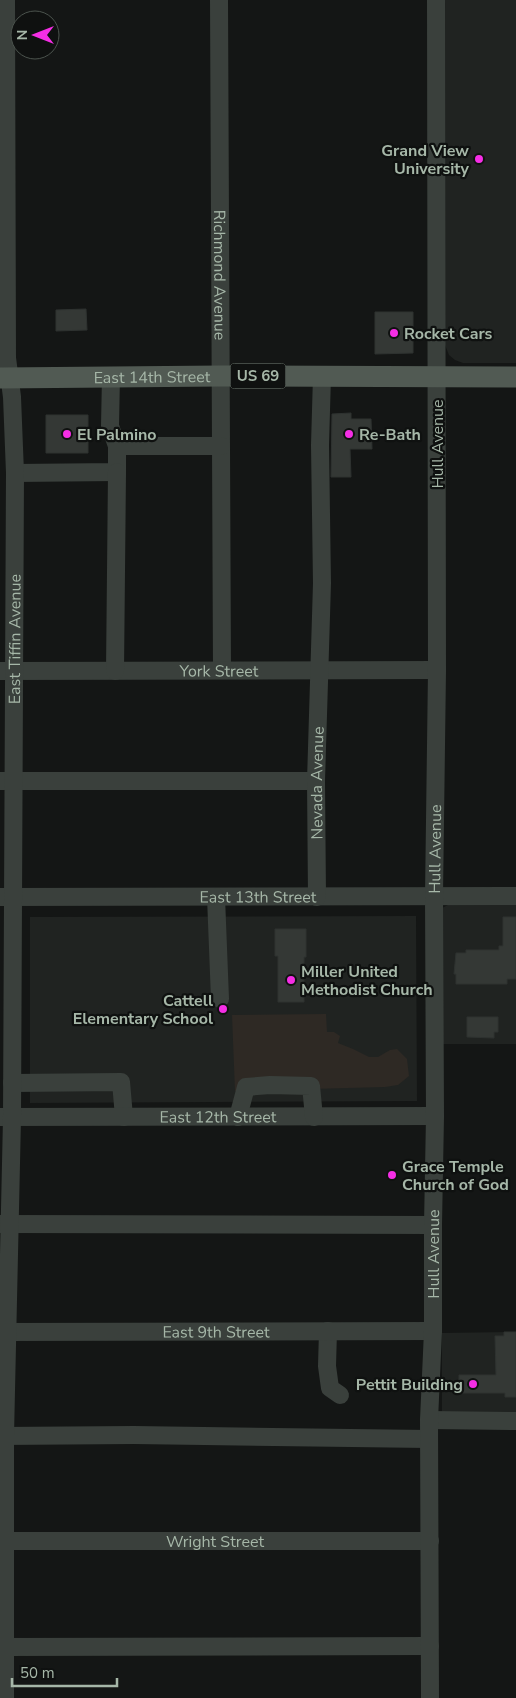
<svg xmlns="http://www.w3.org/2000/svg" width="516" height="1698" font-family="'Nunito Sans',sans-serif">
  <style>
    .built { fill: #202321 }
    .green { fill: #2e2924 }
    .building { fill: #343835; stroke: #2e3230 }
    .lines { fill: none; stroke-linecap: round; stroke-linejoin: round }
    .minor { stroke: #3a403c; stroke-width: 18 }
    .major { stroke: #515a53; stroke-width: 21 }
    .poi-dot { fill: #f52ee5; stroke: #0f1110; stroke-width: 2 }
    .labels { text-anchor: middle; stroke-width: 4.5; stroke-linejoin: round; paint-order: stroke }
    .shield { fill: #0f1110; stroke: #79857a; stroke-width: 1 }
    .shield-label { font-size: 15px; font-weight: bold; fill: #a6b7a8 }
    .poi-label { font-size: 16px; font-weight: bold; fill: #a6b7a8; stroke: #0f1110; text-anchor: start }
    .street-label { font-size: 16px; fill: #a6b7a8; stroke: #0f1110 }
  </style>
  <rect width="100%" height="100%" fill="#141615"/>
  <!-- built -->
  <path class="built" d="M441,0h75v363h-53l-8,-3 -6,-5 -4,-10z
    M448,905h68v139h-74v-136z
    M416,916l1,185 -387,2v-186z
    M516,1332v89l-74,-1v-87z"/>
  <!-- green -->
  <path class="green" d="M326,1014l1,18h7l6,4 -2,7 15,6 16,8h9l12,-7 7,-1 10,10 2,17 -11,9 -13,2 -150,4 -3,-76z"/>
  <!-- building -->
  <path class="building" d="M86,309l1,21 -31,1v-21z
    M375,312h38v41l-38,1z
    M351,413v6h20l1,30h-22l1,28h-20l1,-63z
    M46,415h42v38h-42z
    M503,917h13v62h-9v5h-51v-10h-2l2,-21h10v-3h33v-4h4z
    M275,929h31v28h-2v45h-26v-46h-3z
    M467,1017h31v15h-4v6l-27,-1z
    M504,1332h12v65h-11v-4h-46v-18h37l-1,-39h9z"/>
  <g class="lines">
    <!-- minor -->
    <g class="minor">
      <path id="s1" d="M219,0l3,670"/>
      <path d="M117,446h104"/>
      <path d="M15,473l102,-1v-26l-7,-20 1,-50"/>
      <path id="s2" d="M0,671l437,-1"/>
      <path d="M115,671l2,-199"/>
      <path d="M0,781h316"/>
      <path id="s3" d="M0,897l516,-1"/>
      <path d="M216,897l4,102"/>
      <path id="s4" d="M317,897l-1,-116 6,-198 -2,-138 2,-69"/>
      <path d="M12,1083l109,-1 3,35"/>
      <path id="s5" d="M0,1117l435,-1"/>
      <path d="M238,1117l8,-30 24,-2 41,1 3,31"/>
      <path d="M1,1224l432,1"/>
      <path d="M328,1331l-1,35 3,22 10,7"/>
      <path id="s6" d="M0,1332l433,-1"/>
      <path d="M429,1420l87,1"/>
      <path d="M0,1436l134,-1 295,4"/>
      <path id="s7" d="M0,1541h430"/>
      <path d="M0,1647l430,-1"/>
      <path id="s8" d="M5,1698v-262l7,-318 3,-645 -3,-76 -5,-39 -1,-358"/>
      <path id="s9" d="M430,1698l-1,-278 4,-89v-106l2,-109 -1,-220 3,-226 -1,-670"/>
    </g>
    <!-- major -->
    <path class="major" id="s10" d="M0,378l221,-2 295,1"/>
  </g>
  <!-- markers -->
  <g class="poi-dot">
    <circle cx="479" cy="159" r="5"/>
    <circle cx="394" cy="333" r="5"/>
    <circle cx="67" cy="434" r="5"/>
    <circle cx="349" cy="434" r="5"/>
    <circle cx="291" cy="980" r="5"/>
    <circle cx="223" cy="1009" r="5"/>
    <circle cx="392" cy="1175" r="5"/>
    <circle cx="473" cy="1384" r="5"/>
  </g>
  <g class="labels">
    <!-- shield labels -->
    <rect class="shield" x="230.5" y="363.5" width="55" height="25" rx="4"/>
    <g class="shield-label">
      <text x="258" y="381">US 69</text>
    </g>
    <!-- poi labels -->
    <g class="poi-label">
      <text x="469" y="156" text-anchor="end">Grand View<tspan x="469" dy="18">University</tspan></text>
      <text x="404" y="339">Rocket Cars</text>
      <text x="77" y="440">El Palmino</text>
      <text x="359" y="440">Re-Bath</text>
      <text x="301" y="977">Miller United<tspan x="301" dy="18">Methodist Church</tspan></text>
      <text x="213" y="1006" text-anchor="end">Cattell<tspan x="213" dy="18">Elementary School</tspan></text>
      <text x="402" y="1172">Grace Temple<tspan x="402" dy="18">Church of God</tspan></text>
      <text x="463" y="1390" text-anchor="end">Pettit Building</text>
    </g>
    <!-- street labels -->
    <g class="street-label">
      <text dy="6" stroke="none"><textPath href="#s1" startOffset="275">Richmond Avenue</textPath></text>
      <text dy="6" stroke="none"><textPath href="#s10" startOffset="152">East 14th Street</textPath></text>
      <text transform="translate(437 444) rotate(-90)" y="6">Hull Avenue</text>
      <text dy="6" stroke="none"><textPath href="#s8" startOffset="1059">East Tiffin Avenue</textPath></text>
      <text dy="6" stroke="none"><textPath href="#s2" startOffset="219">York Street</textPath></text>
      <text dy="6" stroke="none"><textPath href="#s4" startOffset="114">Nevada Avenue</textPath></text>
      <text dy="6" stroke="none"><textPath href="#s9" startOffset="849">Hull Avenue</textPath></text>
      <text dy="6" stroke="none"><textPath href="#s3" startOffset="258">East 13th Street</textPath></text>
      <text dy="6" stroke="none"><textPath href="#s5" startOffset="218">East 12th Street</textPath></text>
      <text dy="6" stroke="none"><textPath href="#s9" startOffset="444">Hull Avenue</textPath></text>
      <text dy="6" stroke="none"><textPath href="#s6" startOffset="216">East 9th Street</textPath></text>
      <text dy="6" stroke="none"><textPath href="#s7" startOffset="215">Wright Street</textPath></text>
    </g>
  </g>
  <!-- north arrow -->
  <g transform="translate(35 35) rotate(270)"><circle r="24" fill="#0f1110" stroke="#4b534d"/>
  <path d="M0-4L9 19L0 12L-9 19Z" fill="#f52ee5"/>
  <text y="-8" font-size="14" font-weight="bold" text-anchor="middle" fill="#a6b7a8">N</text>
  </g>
  <!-- scale -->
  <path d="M12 1678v8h105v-8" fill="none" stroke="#a6b7a8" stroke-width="2.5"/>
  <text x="20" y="1678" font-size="15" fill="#a6b7a8" stroke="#0f1110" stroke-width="4" paint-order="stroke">50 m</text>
</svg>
